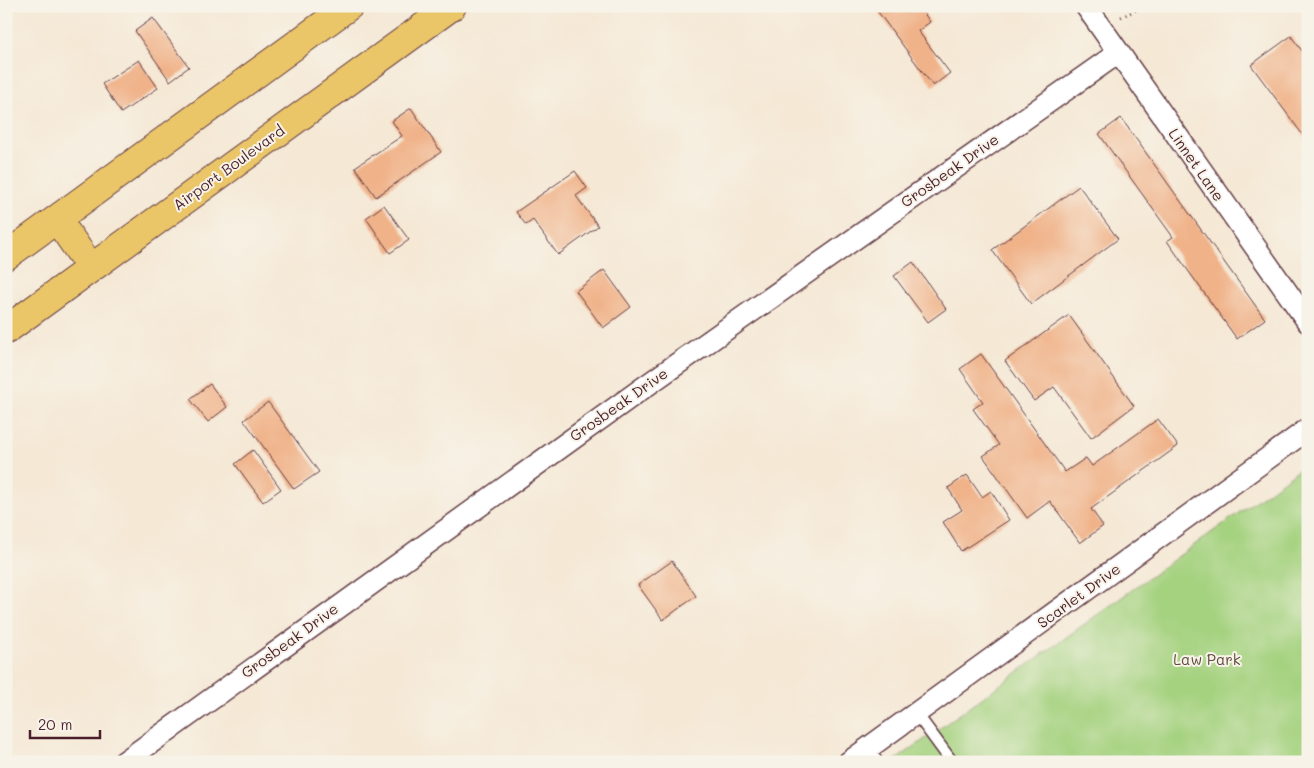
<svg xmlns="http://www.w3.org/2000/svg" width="1314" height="768" font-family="Mali,sans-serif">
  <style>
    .green { fill: #a4d27f; stroke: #777855 }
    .building { fill: #f0b289 }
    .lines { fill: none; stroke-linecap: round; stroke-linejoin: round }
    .lane-casing { stroke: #643d44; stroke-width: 14 }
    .street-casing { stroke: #643d44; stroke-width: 24 }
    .primary-casing { stroke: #643d44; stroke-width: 30 }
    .path { stroke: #643d44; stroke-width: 3; stroke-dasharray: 1 4; stroke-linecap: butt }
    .lane { stroke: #fff; stroke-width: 11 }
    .street { stroke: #fff; stroke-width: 21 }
    .primary { stroke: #ebc669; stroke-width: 28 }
    .labels { text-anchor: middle; stroke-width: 4; stroke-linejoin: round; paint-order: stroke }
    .street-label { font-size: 15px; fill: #4a1f2b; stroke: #f7f3e8 }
    .park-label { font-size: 15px; fill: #604c40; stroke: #f7f3e8 }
  </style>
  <rect width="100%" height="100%" fill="#f7f3e8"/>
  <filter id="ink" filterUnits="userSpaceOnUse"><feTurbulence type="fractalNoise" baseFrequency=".02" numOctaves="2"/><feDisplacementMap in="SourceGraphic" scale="10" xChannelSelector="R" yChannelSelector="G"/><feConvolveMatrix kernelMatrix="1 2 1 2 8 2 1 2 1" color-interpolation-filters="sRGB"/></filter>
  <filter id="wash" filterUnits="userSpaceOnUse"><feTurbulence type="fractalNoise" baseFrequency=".0096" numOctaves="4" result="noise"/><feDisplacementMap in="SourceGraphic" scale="20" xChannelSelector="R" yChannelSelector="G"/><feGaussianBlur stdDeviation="1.12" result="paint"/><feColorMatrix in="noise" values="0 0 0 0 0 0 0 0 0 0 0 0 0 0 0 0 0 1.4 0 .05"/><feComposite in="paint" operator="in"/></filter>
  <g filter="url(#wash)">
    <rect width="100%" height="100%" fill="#f5e8d5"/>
    <!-- green -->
    <path class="green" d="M1308,463v299h-415z"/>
    <g id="blocks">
      <!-- building -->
      <path class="building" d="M885,6h34l11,16 -12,9 32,42 -17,13 -55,-74z
        M153,18l36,49 -19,14 -35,-50z
        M1291,36l17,23v83l-57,-77z
        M139,60l19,28 -37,25 -19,-29z
        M411,108l30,44 -65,45 -21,-30 47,-31 -10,-15z
        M1121,118l144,201 -28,20 -70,-98 6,-4 -74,-103z
        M575,171l12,17 -11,8 22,30 -40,29 -25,-35 -7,5 -10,-13z
        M1079,186l39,53 -87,65 -39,-54z
        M384,205l25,35 -19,13 -24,-35z
        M913,262l33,47 -18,13 -34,-46z
        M604,270l27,37 -28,21 -27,-37z
        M1069,315l65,91 -43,32 -37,-51 -20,14 -29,-40z
        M981,354l84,118 21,-14 6,8 66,-47 20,27 -87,63 12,17 -23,17 -30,-42 -23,17 -44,-62 16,-11 -26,-36 10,-7 -23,-33z
        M210,384l17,23 -19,15 -18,-23z
        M268,402l51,70 -25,17 -50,-69z
        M253,450l28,39 -18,13 -28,-38z
        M967,475l15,22 9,-6 18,29 -48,31 -18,-29 19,-12 -14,-22z
        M672,561l24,35 -33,24 -25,-35z"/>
    </g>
  </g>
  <g filter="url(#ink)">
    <use href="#blocks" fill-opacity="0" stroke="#643d44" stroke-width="1"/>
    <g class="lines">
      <defs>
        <path id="lane" d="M916,713l36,49
          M868,748l9,14"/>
        <path id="street" d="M1086,6l222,316
          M124,762l519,-374 475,-335
          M849,762l459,-333"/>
        <path id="primary" d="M57,219l34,49
          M6,256l343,-250
          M6,330l446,-324"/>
      </defs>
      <!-- lane casing -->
      <use href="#lane" class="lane-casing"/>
      <!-- street casing -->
      <use href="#street" class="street-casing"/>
      <!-- primary casing -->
      <use href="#primary" class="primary-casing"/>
      <!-- path -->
      <path class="path" d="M1121,17l24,-11"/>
      <!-- lane -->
      <use href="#lane" class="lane"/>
      <!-- street -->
      <use href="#street" class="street"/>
      <!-- primary -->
      <use href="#primary" class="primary"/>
    </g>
  </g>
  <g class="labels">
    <!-- street labels -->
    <g class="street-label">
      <text transform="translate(1196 165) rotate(55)" y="5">Linnet Lane</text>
      <text transform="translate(229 168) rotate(-36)" y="5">Airport Boulevard</text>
      <text transform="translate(950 171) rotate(-35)" y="5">Grosbeak Drive</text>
      <text transform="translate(619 405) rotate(-35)" y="5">Grosbeak Drive</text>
      <text transform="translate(1079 596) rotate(-36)" y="5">Scarlet Drive</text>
      <text transform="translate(290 641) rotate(-36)" y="5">Grosbeak Drive</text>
    </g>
    <!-- park labels -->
    <g class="park-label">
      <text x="1207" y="665">Law Park</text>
    </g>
  </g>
  <!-- margin -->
  <rect width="1314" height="768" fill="none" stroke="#f7f3e8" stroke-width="25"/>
  <!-- scale -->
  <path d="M30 730v8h70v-8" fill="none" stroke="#4a1f2b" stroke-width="2.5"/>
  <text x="38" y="730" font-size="15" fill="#4a1f2b" stroke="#f7f3e8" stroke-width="4" paint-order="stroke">20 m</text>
</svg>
